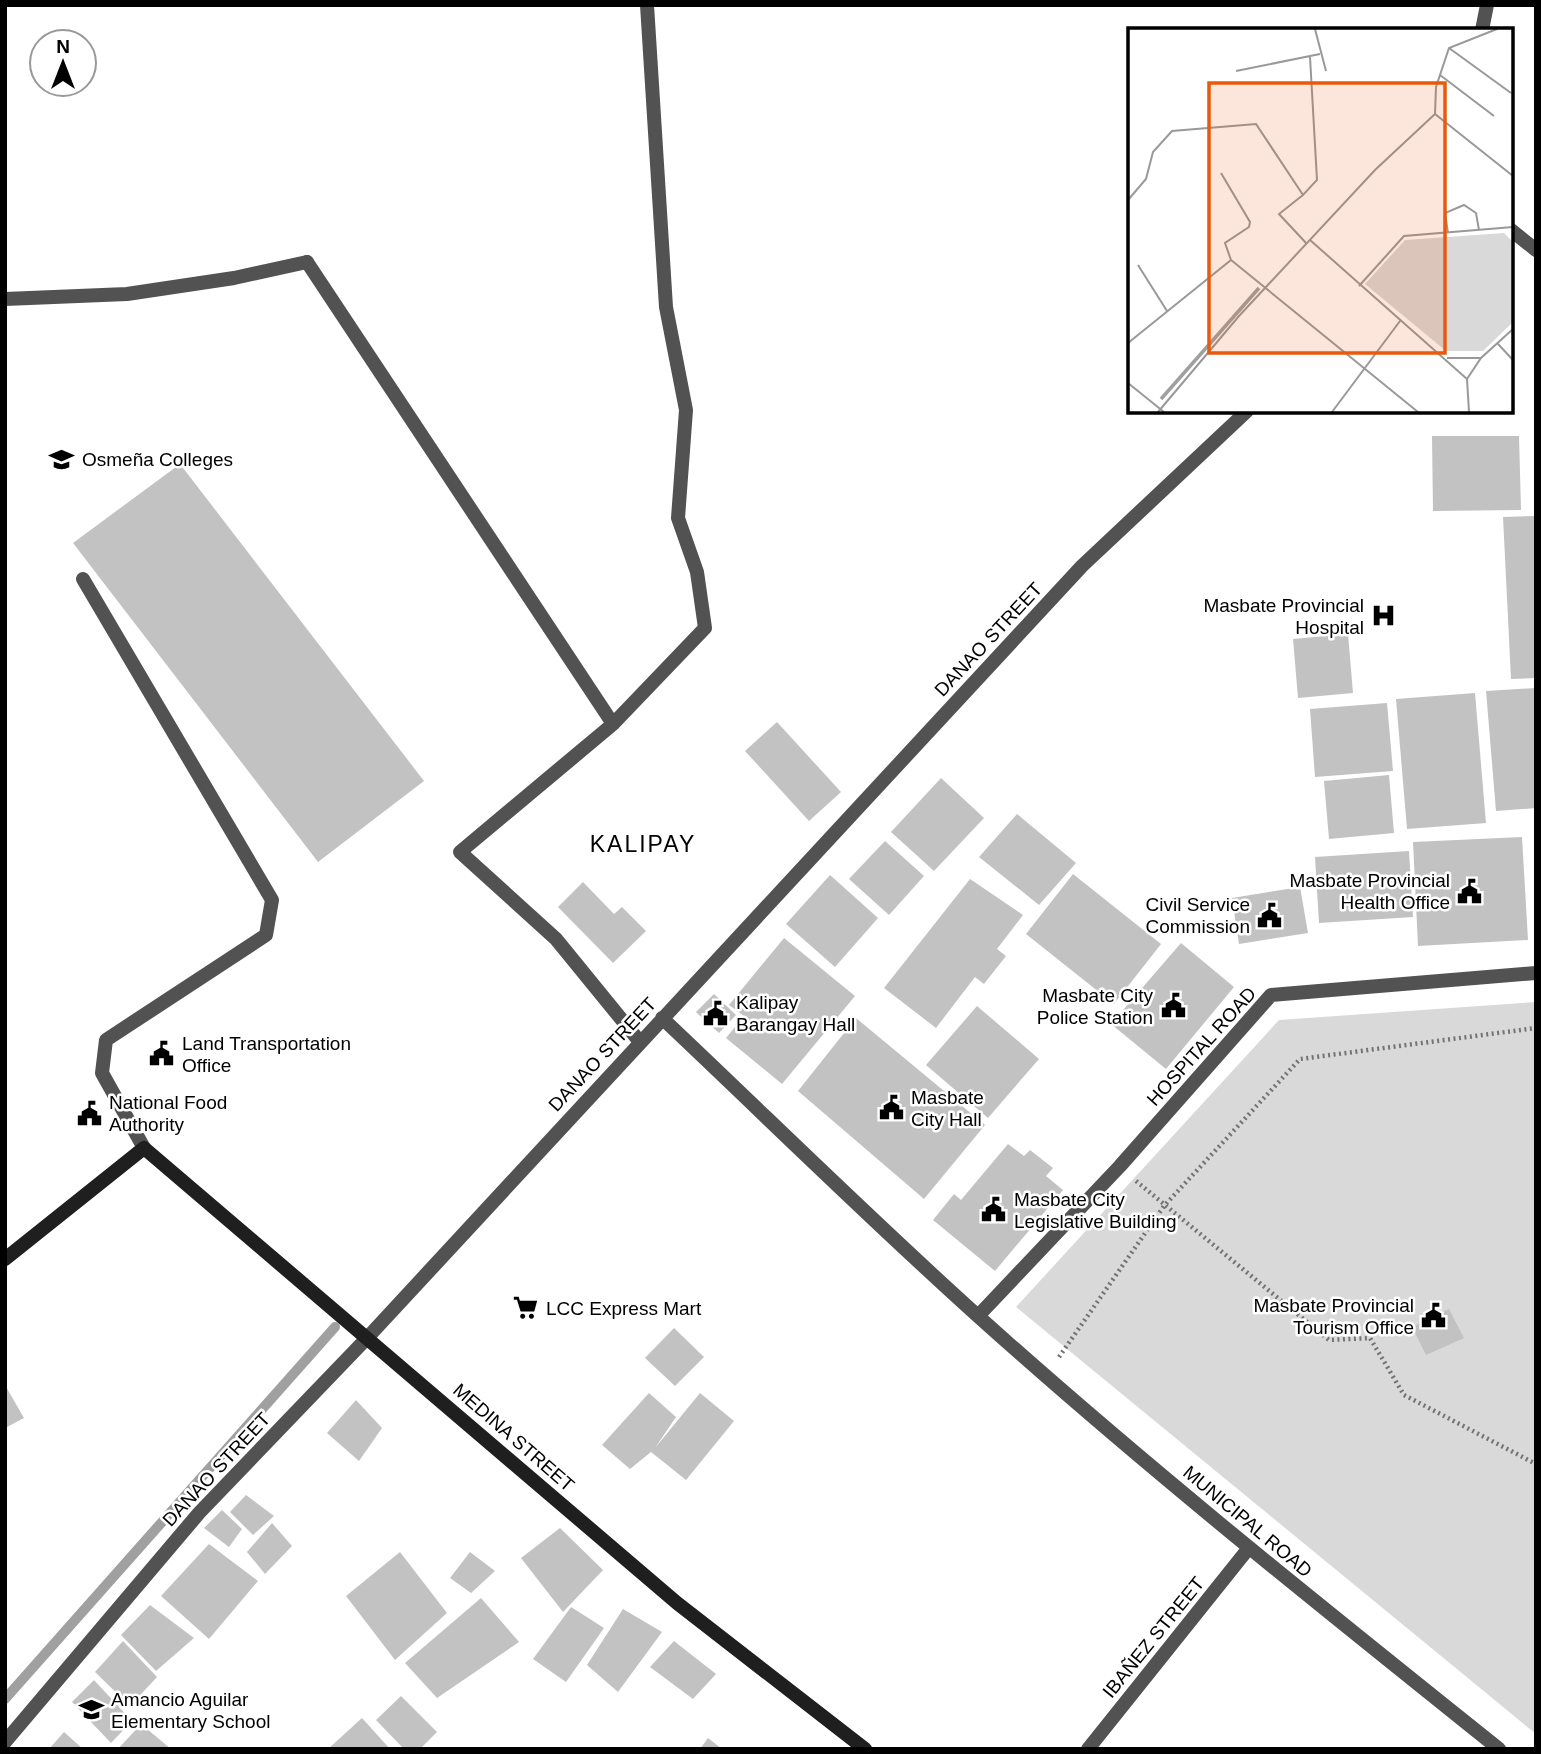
<svg xmlns="http://www.w3.org/2000/svg" width="1541" height="1754" font-family="Arial,sans-serif">
  <style>
    .green { fill: #d9d9d9 }
    .lines { fill: none; stroke-linecap: round; stroke-linejoin: round }
    .stream { stroke: #a0a0a0; stroke-width: 10 }
    .building { fill: #c2c2c2 }
    .path { stroke: #747474; stroke-width: 4.5; stroke-dasharray: 2 3.5; stroke-linecap: butt }
    .lane { stroke: #525252; stroke-width: 14 }
    .street { stroke: #525252; stroke-width: 14 }
    .secondary { stroke: #1f1f1f; stroke-width: 14 }
    .labels { text-anchor: middle; stroke-width: 5; stroke-linejoin: round; paint-order: stroke }
    .poi-label { font-size: 19px; fill: #000; stroke: #fff; text-anchor: start }
    .street-label { font-size: 19px; fill: #000; stroke: #fff }
    .quarter-label { font-size: 23px; letter-spacing: 2px; fill: #000; stroke: #fff }
    .inset-river { fill: none; stroke: #a0a0a0; stroke-width: 3.5 }
    .inset-road { fill: none; stroke: #999; stroke-width: 2 }
    .view { fill: #e8590c; fill-opacity: 0.15; stroke: #e8590c; stroke-width: 3.5 }
    .inset-edge { fill: none; stroke: #000; stroke-width: 3.5 }
  </style>
  <rect width="100%" height="100%" fill="#fff"/>
  <!-- green -->
  <path class="green" d="M1536,1002v732l-520,-427 263,-287z"/>
  <g class="lines">
    <!-- stream -->
    <path class="stream" d="M5,1699l330,-372"/>
  </g>
  <!-- building -->
  <path class="building" d="M1432,436h87l2,74 -88,1z
    M180,464l244,317 -106,81 -245,-319z
    M1536,516v162l-25,1 -8,-162z
    M1348,634l5,59 -55,5 -5,-59z
    M1536,688v120l-40,3 -10,-120z
    M1475,693l11,130 -79,6 -11,-130z
    M1387,703l6,68 -78,6 -5,-68z
    M777,722l64,70 -32,29 -64,-70z
    M1389,775l5,58 -65,6 -5,-58z
    M941,778l43,40 -50,53 -43,-39z
    M1017,814l59,49 -37,42 -60,-48z
    M1522,837l6,103 -110,6 -5,-104z
    M885,841l39,35 -35,39 -40,-36z
    M1409,851l4,66 -94,6 -4,-66z
    M1073,874l88,70 -47,60 -88,-70z
    M830,875l48,43 -43,49 -49,-43z
    M970,879l53,36 -26,34 9,7 -22,28 -9,-7 -39,51 -52,-40z
    M583,882l31,32 8,-7 24,24 -33,32 -55,-56z
    M1300,887l8,46 -69,11 -7,-46z
    M784,938l71,58 -73,88 -56,-46 18,-22 -15,-11z
    M1181,943l53,44 -68,82 -55,-45z
    M714,994l22,21 -17,18 -23,-21z
    M977,1006l62,53 -51,59 -62,-53z
    M856,1018l129,107 -61,74 -126,-108z
    M1008,1144l16,12 6,-6 23,18 -7,8 17,14 -68,81 -62,-51 21,-26 7,6z
    M1449,1309l15,29 -38,17 -14,-28z
    M674,1328l30,29 -29,29 -30,-28z
    M5,1385l19,33 -19,10z
    M649,1393l27,24 -21,31 45,-55 34,28 -48,59 -35,-28 -21,17 -28,-24z
    M356,1400l26,28 -23,33 -32,-28z
    M246,1495l28,21 -21,19 -23,-23z
    M222,1510l20,19 -13,18 -25,-19z
    M272,1523l20,23 -27,28 -18,-22z
    M560,1528l43,42 -40,42 -42,-54z
    M209,1544l49,37 -49,58 -48,-43z
    M400,1552l47,61 -52,47 -49,-64z
    M470,1552l25,19 -24,22 -21,-15z
    M481,1598l38,44 -82,56 -32,-35z
    M150,1605l44,33 -38,33 -35,-36z
    M571,1607l33,21 -38,54 -33,-23z
    M623,1609l39,23 -44,60 -31,-27z
    M123,1641l34,36 -27,29 -35,-34z
    M674,1641l42,33 -23,25 -43,-32z
    M94,1680l38,41 -21,22 -39,-41z
    M401,1696l36,36 -17,17h-16l-28,-29z
    M362,1718l28,31h-62z
    M141,1724l30,25h-53z
    M64,1732l19,17h-34z
    M708,1738l14,11h-22z"/>
  <g class="lines">
    <!-- path -->
    <path class="path" d="M1136,1181l193,159 41,-2 34,57 132,69
      M1059,1357l105,-151 136,-147 236,-31"/>
    <!-- lane -->
    <path class="lane" d="M307,262l306,462 92,-96 -8,-56 -19,-54 8,-108 -20,-103 -19,-302
      M83,579l189,321 -6,35 -160,105 -4,33 42,75
      M613,724l-153,128 96,87 84,103"/>
    <!-- street -->
    <path class="street" d="M1482,30l5,-25
      M1511,230l25,20
      M5,299l122,-5 107,-16 73,-16
      M662,1018c106,100 209,202 317,299 168,151 344,291 520,432
      M978,1316l142,-150 151,-171 265,-22
      M5,1742l194,-229 169,-176 714,-771 165,-155
      M1088,1749l160,-200"/>
    <!-- secondary -->
    <path class="secondary" d="M5,1259l139,-111 533,455 188,146"/>
  </g>
  <!-- icons -->
  <defs>
    <symbol id="university-bare" viewBox="-9 -9 18 18"><path d="M0-5L7-2L0 1L-7-2ZM-4 1L0 2.5L4 1V4Q0 6-4 4Z" fill="#000" stroke="#fff" stroke-width="2.5" paint-order="stroke"/></symbol>
    <symbol id="hospital-bare" viewBox="-9 -9 18 18"><path d="M-5-5h3v3.5h4V-5h3V5h-3V1.5h-4V5h-3Z" fill="#000" stroke="#fff" stroke-width="2.5" paint-order="stroke"/></symbol>
    <symbol id="civic-bare" viewBox="-9 -9 18 18"><path d="M-.6-6.5H3V-4.5H.6V-3L4-1V1h2V6H-6V1h2V-1L-.6-3ZM-1.2 2.5V6h2.4V2.5Z" fill="#000" stroke="#fff" stroke-width="2.5" paint-order="stroke"/></symbol>
    <symbol id="supermarket-bare" viewBox="-9 -9 18 18"><path d="M-6-5.5h2.5l.6 2H6L4.5 2H-2.5L-4.4-4H-6ZM-1.5 3.2a1.3 1.3 0 1 0 .1 0ZM3 3.2a1.3 1.3 0 1 0 .1 0Z" fill="#000" stroke="#fff" stroke-width="2.5" paint-order="stroke"/></symbol>
    <symbol id="school-bare" viewBox="-9 -9 18 18"><path d="M0-5L7-2L0 1L-7-2ZM-4 1L0 2.5L4 1V4Q0 6-4 4Z" fill="#000" stroke="#fff" stroke-width="2.5" paint-order="stroke"/></symbol>
  </defs>
  <g fill-rule="evenodd">
    <use href="#university-bare" x="44" y="442" width="35" height="35"/>
    <use href="#hospital-bare" x="1366" y="598" width="35" height="35"/>
    <use href="#civic-bare" x="1452" y="874" width="35" height="35"/>
    <use href="#civic-bare" x="1252" y="898" width="35" height="35"/>
    <use href="#civic-bare" x="1156" y="988" width="35" height="35"/>
    <use href="#civic-bare" x="698" y="996" width="35" height="35"/>
    <use href="#civic-bare" x="144" y="1036" width="35" height="35"/>
    <use href="#civic-bare" x="874" y="1090" width="35" height="35"/>
    <use href="#civic-bare" x="72" y="1096" width="35" height="35"/>
    <use href="#civic-bare" x="976" y="1192" width="35" height="35"/>
    <use href="#supermarket-bare" x="508" y="1290" width="35" height="35"/>
    <use href="#civic-bare" x="1416" y="1298" width="35" height="35"/>
    <use href="#school-bare" x="74" y="1692" width="35" height="35"/>
  </g>
  <g class="labels">
    <!-- poi labels -->
    <g class="poi-label">
      <text x="82" y="466">Osmeña Colleges</text>
      <text x="1364" y="612" text-anchor="end">Masbate Provincial<tspan x="1364" dy="22">Hospital</tspan></text>
      <text x="1450" y="887" text-anchor="end">Masbate Provincial<tspan x="1450" dy="22">Health Office</tspan></text>
      <text x="1250" y="911" text-anchor="end">Civil Service<tspan x="1250" dy="22">Commission</tspan></text>
      <text x="1153" y="1002" text-anchor="end">Masbate City<tspan x="1153" dy="22">Police Station</tspan></text>
      <text x="736" y="1009">Kalipay<tspan x="736" dy="22">Barangay Hall</tspan></text>
      <text x="182" y="1050">Land Transportation<tspan x="182" dy="22">Office</tspan></text>
      <text x="911" y="1104">Masbate<tspan x="911" dy="22">City Hall</tspan></text>
      <text x="109" y="1109">National Food<tspan x="109" dy="22">Authority</tspan></text>
      <text x="1014" y="1206">Masbate City<tspan x="1014" dy="22">Legislative Building</tspan></text>
      <text x="1414" y="1312" text-anchor="end">Masbate Provincial<tspan x="1414" dy="22">Tourism Office</tspan></text>
      <text x="546" y="1315">LCC Express Mart</text>
      <text x="111" y="1706">Amancio Aguilar<tspan x="111" dy="22">Elementary School</tspan></text>
    </g>
    <!-- street labels -->
    <g class="street-label">
      <text transform="translate(988 639) rotate(-47)" y="7">DANAO STREET</text>
      <text transform="translate(1201 1046) rotate(-48)" y="7">HOSPITAL ROAD</text>
      <text transform="translate(602 1054) rotate(-47)" y="7">DANAO STREET</text>
      <text transform="translate(514 1437) rotate(41)" y="7">MEDINA STREET</text>
      <text transform="translate(216 1469) rotate(-47)" y="7">DANAO STREET</text>
      <text transform="translate(1248 1521) rotate(40)" y="7">MUNICIPAL ROAD</text>
      <text transform="translate(1153 1637) rotate(-51)" y="7">IBAÑEZ STREET</text>
    </g>
    <!-- quarter labels -->
    <g class="quarter-label">
      <text x="643" y="852">KALIPAY</text>
    </g>
  </g>
  <!-- overview -->
  <g transform="translate(1128 28)">
    <rect width="385" height="385" fill="#fff"/>
    <path d="M376,205l9,9v80l-30,29h-37l-81,-67 40,-44z" fill="#d9d9d9"/>
    <path class="inset-river" d="M33,371l98,-111"/>
    <path class="inset-road" d="M187,1l11,42M321,20l62,45M108,43l84,-17M312,47l54,41M307,86l1,-27 13,-39 48,-19M307,86l78,62M93,145l29,49 -1,5 -24,16 6,17 187,152M175,167l-24,19 28,30M0,172l18,-21 7,-27 19,-21 84,-7 47,71 14,-15 -7,-123M320,205l-3,-20 19,-8 12,8 3,17M182,212l157,139M10,237l29,46M231,258l45,-50 109,-9M0,315l103,-83M370,316l15,16M319,330h34M0,355l36,29M30,384l81,-96 136,-146 60,-56M204,384l68,-91M341,384l-2,-33 14,-21 32,-29"/>
    <path class="view" d="M81,55h236v270h-236z"/>
    <rect width="385" height="385" class="inset-edge"/>
  </g>
  <!-- border -->
  <rect width="1541" height="1754" fill="none" stroke="#000000" stroke-width="14"/>
  <!-- north arrow -->
  <g transform="translate(63 63)"><circle r="33" fill="#ffffff" stroke="#999999" stroke-width="2"/>
  <path d="M0-5L12 26L0 18L-12 26Z" fill="#000000"/>
  <text y="-10" font-size="19" font-weight="bold" text-anchor="middle" fill="#000000">N</text>
  </g>
</svg>
